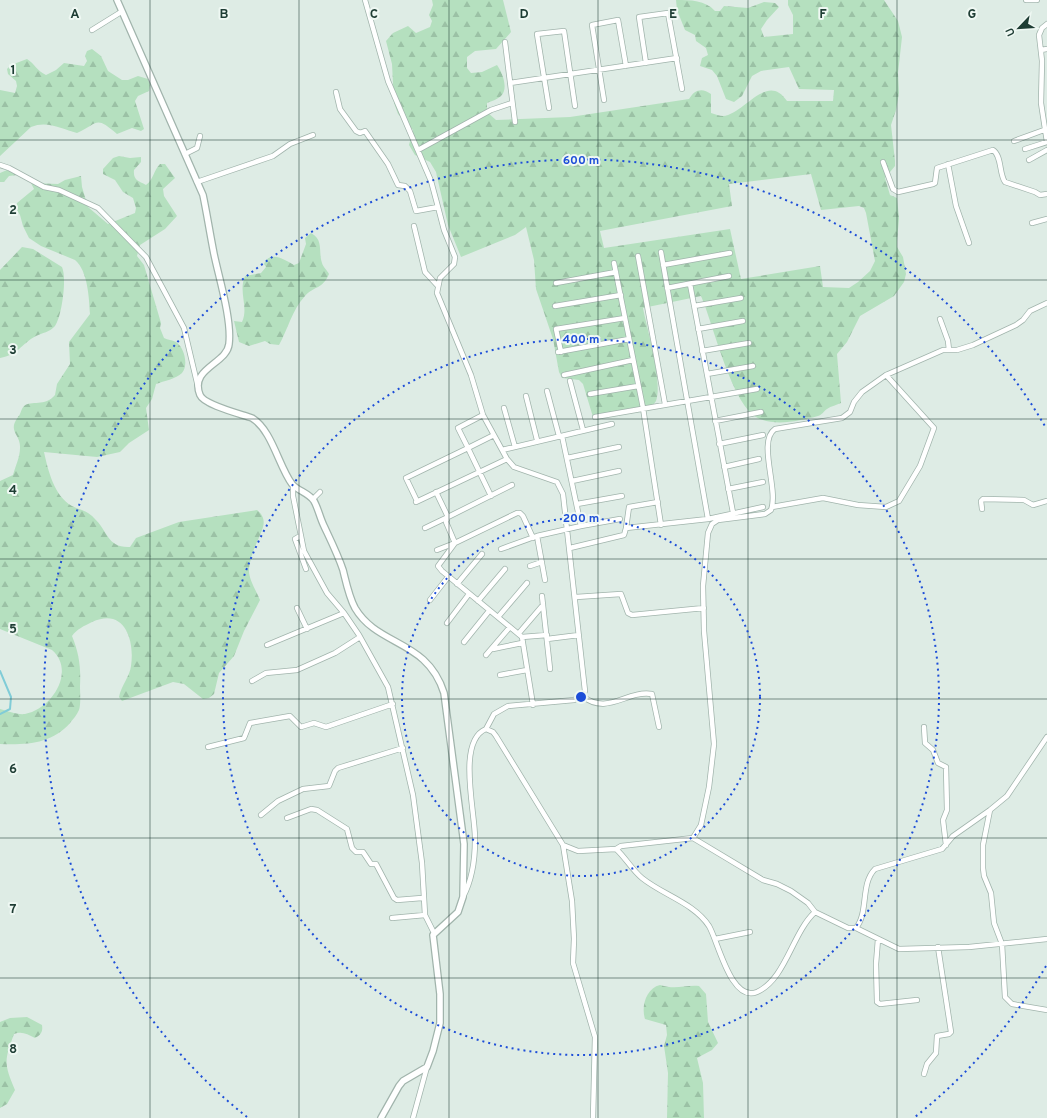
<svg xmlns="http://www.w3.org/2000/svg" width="1047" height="1118" font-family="Overpass,sans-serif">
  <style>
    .forest { fill: url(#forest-firs); fill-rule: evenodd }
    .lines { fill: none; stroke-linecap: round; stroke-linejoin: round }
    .stream { stroke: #80ccd7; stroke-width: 2 }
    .minor-casing { stroke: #a1b4ac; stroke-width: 6 }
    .tertiary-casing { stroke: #a1b4ac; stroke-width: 8 }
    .minor { stroke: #fff; stroke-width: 4.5 }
    .tertiary { stroke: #fff; stroke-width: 5.5 }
    .grid { fill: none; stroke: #1e3d34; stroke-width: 1; stroke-opacity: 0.55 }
    .ring { fill: none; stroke: #1d4ed8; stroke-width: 2; stroke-dasharray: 2 4 }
    .grid-label { font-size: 13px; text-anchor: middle; font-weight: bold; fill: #1e3d34; stroke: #eff8f3; stroke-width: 4; stroke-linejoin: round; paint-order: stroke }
    .centre { fill: #1d4ed8; stroke: #eff8f3; stroke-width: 2 }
    .ring-label { font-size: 12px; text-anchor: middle; font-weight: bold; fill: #1d4ed8; stroke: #eff8f3; stroke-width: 4; stroke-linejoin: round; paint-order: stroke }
  </style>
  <defs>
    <pattern id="forest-firs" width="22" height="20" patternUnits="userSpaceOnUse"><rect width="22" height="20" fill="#b5e0bf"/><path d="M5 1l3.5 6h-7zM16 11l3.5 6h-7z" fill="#9bc1a5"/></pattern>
  </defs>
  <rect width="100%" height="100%" fill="#deece5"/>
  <!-- forest -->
  <path class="forest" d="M432,0h71l8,32 -15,17 -21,2 -8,6v11l4,5 11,-1 15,-7c5,7 12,23 4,31 -3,3 -9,5 -14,7v9l9,8 74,-3 119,-18c5,-9 13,-12 22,-5v19c4,1 9,3 12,3 22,-2 44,-45 64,-15h46l1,-11 -35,-1 -10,-22 -28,4 -9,5 -10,20 -8,6 -8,-3 -9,-23 -5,-6 -12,-4 2,-8 6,-3 -2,-7 -10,-7 -1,-6 -10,-5 -8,-20 -1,-10c15,0 29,0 39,11h5l4,-5 24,2 16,-6 11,1 4,4 -12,13 -6,9 3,8 29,-3v-19l-5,-10v-5h96l14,21 4,16 -4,36 1,20 -3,17 -5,15 4,36v5l-10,12 5,17 7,3 2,20 -2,23v6l6,10 3,17 -2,8 -10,14 -34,20 -13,26 -10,12 4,49c-4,2 -10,3 -14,6 -3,2 -5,6 -9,7 -19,5 -44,11 -62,1 -25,-15 -43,-94 -55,-121l-58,12c4,21 20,74 13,93 -2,3 -6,7 -8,10l-55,6 -10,-33 -4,-4 -17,-2 -3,-6 -6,-33 -17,-50 -2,-29 -8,-33 -11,8 -54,22 -13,-32 -12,-53 -6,-10 -15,-7 -6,-10 4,-15 -15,-16 -4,-11 -2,-39 -6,-23 7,-8 15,-7 8,7 14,-6 2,-6 -3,-6 4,-10zM811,174l10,36 38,-4 5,2 2,5 9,48 -5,10 -12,11 -9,6 -26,-1 -3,-21 -79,13 -11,-50 -126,19 -4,-17 132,-25 -3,-22z
    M92,49l9,7 7,15 14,9h6l10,-4 10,3 2,6 -1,6 -11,5 -3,5 9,28 -3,2 -9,-3 -15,6c-22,-19 -18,-11 -40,-1 -15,-4 -30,-13 -46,-6l-31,29v-66l15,3 2,-7 -1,-5 -8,-7 -1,-5 4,-4 16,-6c8,5 10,12 19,16l10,-5 8,-7 20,3 3,-5 -2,-5 2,-5z
    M119,156l11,2 11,-1v5l-7,8c-1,10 4,11 12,15 8,-6 7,-14 14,-21h5l10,14 -12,11 1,7 13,20 -12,13 -25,16 -3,11 7,9 17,58 -1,5 4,10c4,2 8,2 12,4 8,5 13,23 6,31 -6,6 -18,8 -26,11l-4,15 -6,9 3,22 -20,13 -9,9 -23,5 -53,-5c4,18 10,44 28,54 8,4 16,5 22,12 14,13 13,30 36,29l6,-9 43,-16 78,-12c12,10 5,19 1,30 -4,8 -9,22 -9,31 0,9 8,21 11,29l-16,31 -10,25 -15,17 -5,21 -5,4 -6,1 -19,-15 -11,-2 -51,19 -3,-4c2,-11 11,-21 12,-31 4,-27 -7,-59 -39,-44 -8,4 -15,7 -20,14 7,17 9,31 8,50 0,7 1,18 -1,24 -2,5 -6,9 -9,13 -18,21 -44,22 -70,21v-35c8,2 17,6 25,5 27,-5 51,-43 27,-64l-52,-21v-148l13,-6c2,-8 7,-18 7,-27 1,-14 -13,-16 -2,-31 3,-3 3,-8 6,-11 7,-6 21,1 31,-11l2,-11 13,-20 -1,-22 21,-28c-1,-16 -2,-43 -15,-54l-34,-14 -12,-8 -6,-12 -3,-11 -4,-6 1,-6 17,-14 -3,-6 27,1 7,-4 16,-4 1,11 6,20 20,17 27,-11 1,-5 -3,-10 -10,-6 -8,-12 -12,-6v-5l10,-11z
    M7,170l10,5 -8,1 -5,6h-4v-9z
    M311,233c13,7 7,18 11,30 1,4 5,7 7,11 -6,15 -15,12 -24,22 -13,14 -17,33 -26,49l-9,-1 -5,-3 -16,5 -10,-4 -5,-21 8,1c7,-15 -4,-30 3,-46l16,-3 5,-6 -2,-3c6,-14 21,-4 30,1l5,-2 7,-19 -1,-6z
    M22,247l11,2 29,18c5,11 0,49 -7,59 -5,6 -13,7 -19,10 -15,8 -18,19 -36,22v-88z
    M660,985c16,5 23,0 39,1l7,8 2,28 10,21 -6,7 -15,8 6,25 1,35h-37l1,-45 -4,-27 3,-11 -1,-10 -21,-6c-4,-12 1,-31 15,-34z
    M27,1017l15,8c1,7 -1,10 -7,13 -8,-4 -13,-7 -21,-4 -10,27 -10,30 1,56l-8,14 -7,4v-86l10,-4z"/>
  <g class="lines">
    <!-- stream -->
    <path class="stream" d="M0,671l11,26 -1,12 -10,5"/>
    <defs>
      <path id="minor" d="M365,0l23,81 43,100 7,26
        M1026,0h11
        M1047,24l-5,4 -3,7 3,26 -1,42 6,39
        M92,30l29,-18
        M505,42l10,80
        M1041,50l6,-1
        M646,63l-7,-46 29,-4 14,76
        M510,83l167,-25
        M336,92l4,17 16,22 4,2 5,-2 23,33 10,21 7,1 5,5 6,20 22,-4 6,23 11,27 -1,7 -14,14 -3,15 34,82 12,40 24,44 7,8 43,15 6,12 22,197 -3,5 -8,4 -66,6 -14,8 -8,15
        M604,100l-12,-75 26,-5 8,46
        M549,108l-12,-74 27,-3 11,75
        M1014,141l30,-11
        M1025,149l22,-7
        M418,150l73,-40 21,-7
        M185,154l12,-6 3,-12
        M1029,160l18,-10
        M883,162l10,27 5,3 35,-8 2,-1 2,-15 56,-18c9,6 6,24 12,32l30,10 5,3 7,-1
        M948,164l8,42 13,37
        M0,165l9,3 35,19 15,3 39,18 48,49 38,71 14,59
        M197,182l76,-26 17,-12 23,-9
        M1032,223l15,-4
        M414,226l11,46 12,13
        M661,252l47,267
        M638,256l27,148
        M614,263l29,145 18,117
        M663,265l67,-12
        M556,283l60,-11
        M690,284l44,234
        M667,288l62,-12
        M555,306l66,-11
        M694,306l47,-8
        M940,319l8,22 1,9
        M698,329l45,-8
        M702,351l47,-8
        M558,352l71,-13
        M561,352l-5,-23 69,-11
        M707,374l46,-8
        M564,375l69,-15
        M570,381l13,49
        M547,391l12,45
        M590,394l48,-8
        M526,396l11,44
        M504,408l11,39
        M595,417l162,-28
        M715,421l46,-9
        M719,444l44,-9
        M502,450l110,-26
        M567,458l52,-11
        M724,467l35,-8
        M572,481l47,-10
        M293,485v11l11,55 23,42 17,20 15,22 29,52 25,108 9,68 3,52 9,18
        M728,489l35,-7
        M491,496l-23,-48 26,-13
        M313,499l7,-7
        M417,501l-11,-23 62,-30 -10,-20 25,-13
        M416,502l91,-43
        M577,504l45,-8
        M772,507l51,-9 35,7 28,2 13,-6 21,-35 14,-38 -48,-53
        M982,509l-1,-8 2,-2 41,1 9,5 14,-4
        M581,526l39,-7
        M425,528l23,-11 -12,-25
        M626,528l3,-21 29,-5
        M300,536l-5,3 11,30
        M537,536l8,44
        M570,548l54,-13 2,-7 82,-9 55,-12
        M501,549l36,-13 44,-10 -19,-90
        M437,550l18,-7 -9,-21 2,-5 64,-32
        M530,566l12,-4
        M457,584l25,-30
        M542,596l8,73
        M576,597l45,-3 7,19 4,2 72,-7
        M430,600l18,-23
        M478,601l27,-32
        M297,608l10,21
        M498,617l29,-34
        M447,623l22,-29
        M519,633l24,-28
        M522,637l25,-2
        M547,639l32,-4
        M464,642l25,-31
        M267,645l77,-32
        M493,649l29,-6
        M486,655l24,-28
        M500,675l27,-5
        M252,681l14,-8 31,-3 38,-17 25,-16
        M582,696c26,20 44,-6 70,-2l7,33
        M533,705l-11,-68 -80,-66 -4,-5 17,-23 62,-30h3l3,3 10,22
        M924,727l1,16 8,7 5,13 8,4 1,43 -4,10 3,25
        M208,747l36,-9 6,-15 40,-7 11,11 13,-4 12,4 67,-23
        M990,810l-7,35v23l1,8 7,17 3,30 8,21 3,53 7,7 35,6
        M261,815l17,-14 25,-12 26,-3 6,-15 3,-3 65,-20
        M287,818l24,-9 6,1 30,19 5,19 4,4h7l8,12h5l18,34 3,2 25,-2
        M693,838l70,42 14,4 14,7 17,12 7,9
        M563,845l9,56 2,38 -1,24 22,74 -2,81
        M616,849l5,-3 72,-8 8,-13 8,-38 5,-43 -10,-113 -1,-45 5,-53 4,-9 6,-4 47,-6 6,-4c8,-20 -14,-69 4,-81l67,-11 8,-6 4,-10 8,-10 24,-17 57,-25h14l16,-5 43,-20 7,-5 7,-9 17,-8
        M463,897c9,-17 12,-38 12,-57 1,-25 -19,-99 11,-111l7,3 3,4 67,109 15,6 38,-2c10,9 16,21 26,29 21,17 52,25 67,48 9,15 22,77 48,66 29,-13 35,-59 58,-80l33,16h8c13,-16 4,-44 19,-59l67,-20 11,-13 37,-26 17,-14 40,-59
        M392,918l33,-3
        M856,928l43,21 70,-2 78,-8
        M715,939l35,-7
        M878,939l-2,25 1,38 3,2 37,-4
        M924,1074l3,-10 9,-11 1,-17 12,-2 2,-2 -13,-85
        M413,1118l14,-51"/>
      <path id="tertiary" d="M117,0l86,195c4,19 7,39 11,59 5,24 18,66 15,90 -2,20 -40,24 -29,51 4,10 41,19 52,23 20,12 27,49 40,66 6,7 17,9 22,17 4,7 6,17 10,25 7,15 14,29 19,44 3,12 6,27 12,38 23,39 72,31 89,85l20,151 -1,53 -5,15 -25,23 7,59v29l-7,28 -6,16 -24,14 -4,5 -18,32"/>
    </defs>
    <!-- minor casing -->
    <use href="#minor" class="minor-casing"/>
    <!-- tertiary casing -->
    <use href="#tertiary" class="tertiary-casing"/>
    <!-- minor -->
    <use href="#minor" class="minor"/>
    <!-- tertiary -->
    <use href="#tertiary" class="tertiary"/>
  </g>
  <!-- grid -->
  <path class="grid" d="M150,0v1118M299,0v1118M449,0v1118M598,0v1118M748,0v1118M897,0v1118M0,140h1047M0,280h1047M0,419h1047M0,559h1047M0,699h1047M0,838h1047M0,978h1047"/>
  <!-- distance rings -->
  <g class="ring">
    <circle cx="581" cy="697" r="179"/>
    <circle cx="581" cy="697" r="358"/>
    <path d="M1046 966A537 537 0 0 1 915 1117M247 1117A537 537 0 1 1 1046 428"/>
  </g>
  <g class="grid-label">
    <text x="75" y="18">A</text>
    <text x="224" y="18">B</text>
    <text x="374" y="18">C</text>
    <text x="524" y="18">D</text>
    <text x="673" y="18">E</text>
    <text x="823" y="18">F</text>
    <text x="972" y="18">G</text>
    <text x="13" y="74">1</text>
    <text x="13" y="214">2</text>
    <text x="13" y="354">3</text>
    <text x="13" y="494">4</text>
    <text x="13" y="633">5</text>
    <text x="13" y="773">6</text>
    <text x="13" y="913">7</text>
    <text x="13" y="1053">8</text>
  </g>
  <circle cx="581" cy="697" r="6" class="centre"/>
  <g class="ring-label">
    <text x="581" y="164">600 m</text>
    <text x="581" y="343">400 m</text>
    <text x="581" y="522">200 m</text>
  </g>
  <!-- north arrow -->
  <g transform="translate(1019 28) rotate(245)" stroke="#eff8f3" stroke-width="3" paint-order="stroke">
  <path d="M0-3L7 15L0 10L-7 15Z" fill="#1e3d34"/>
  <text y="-6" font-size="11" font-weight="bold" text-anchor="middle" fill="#1e3d34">U</text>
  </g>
</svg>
